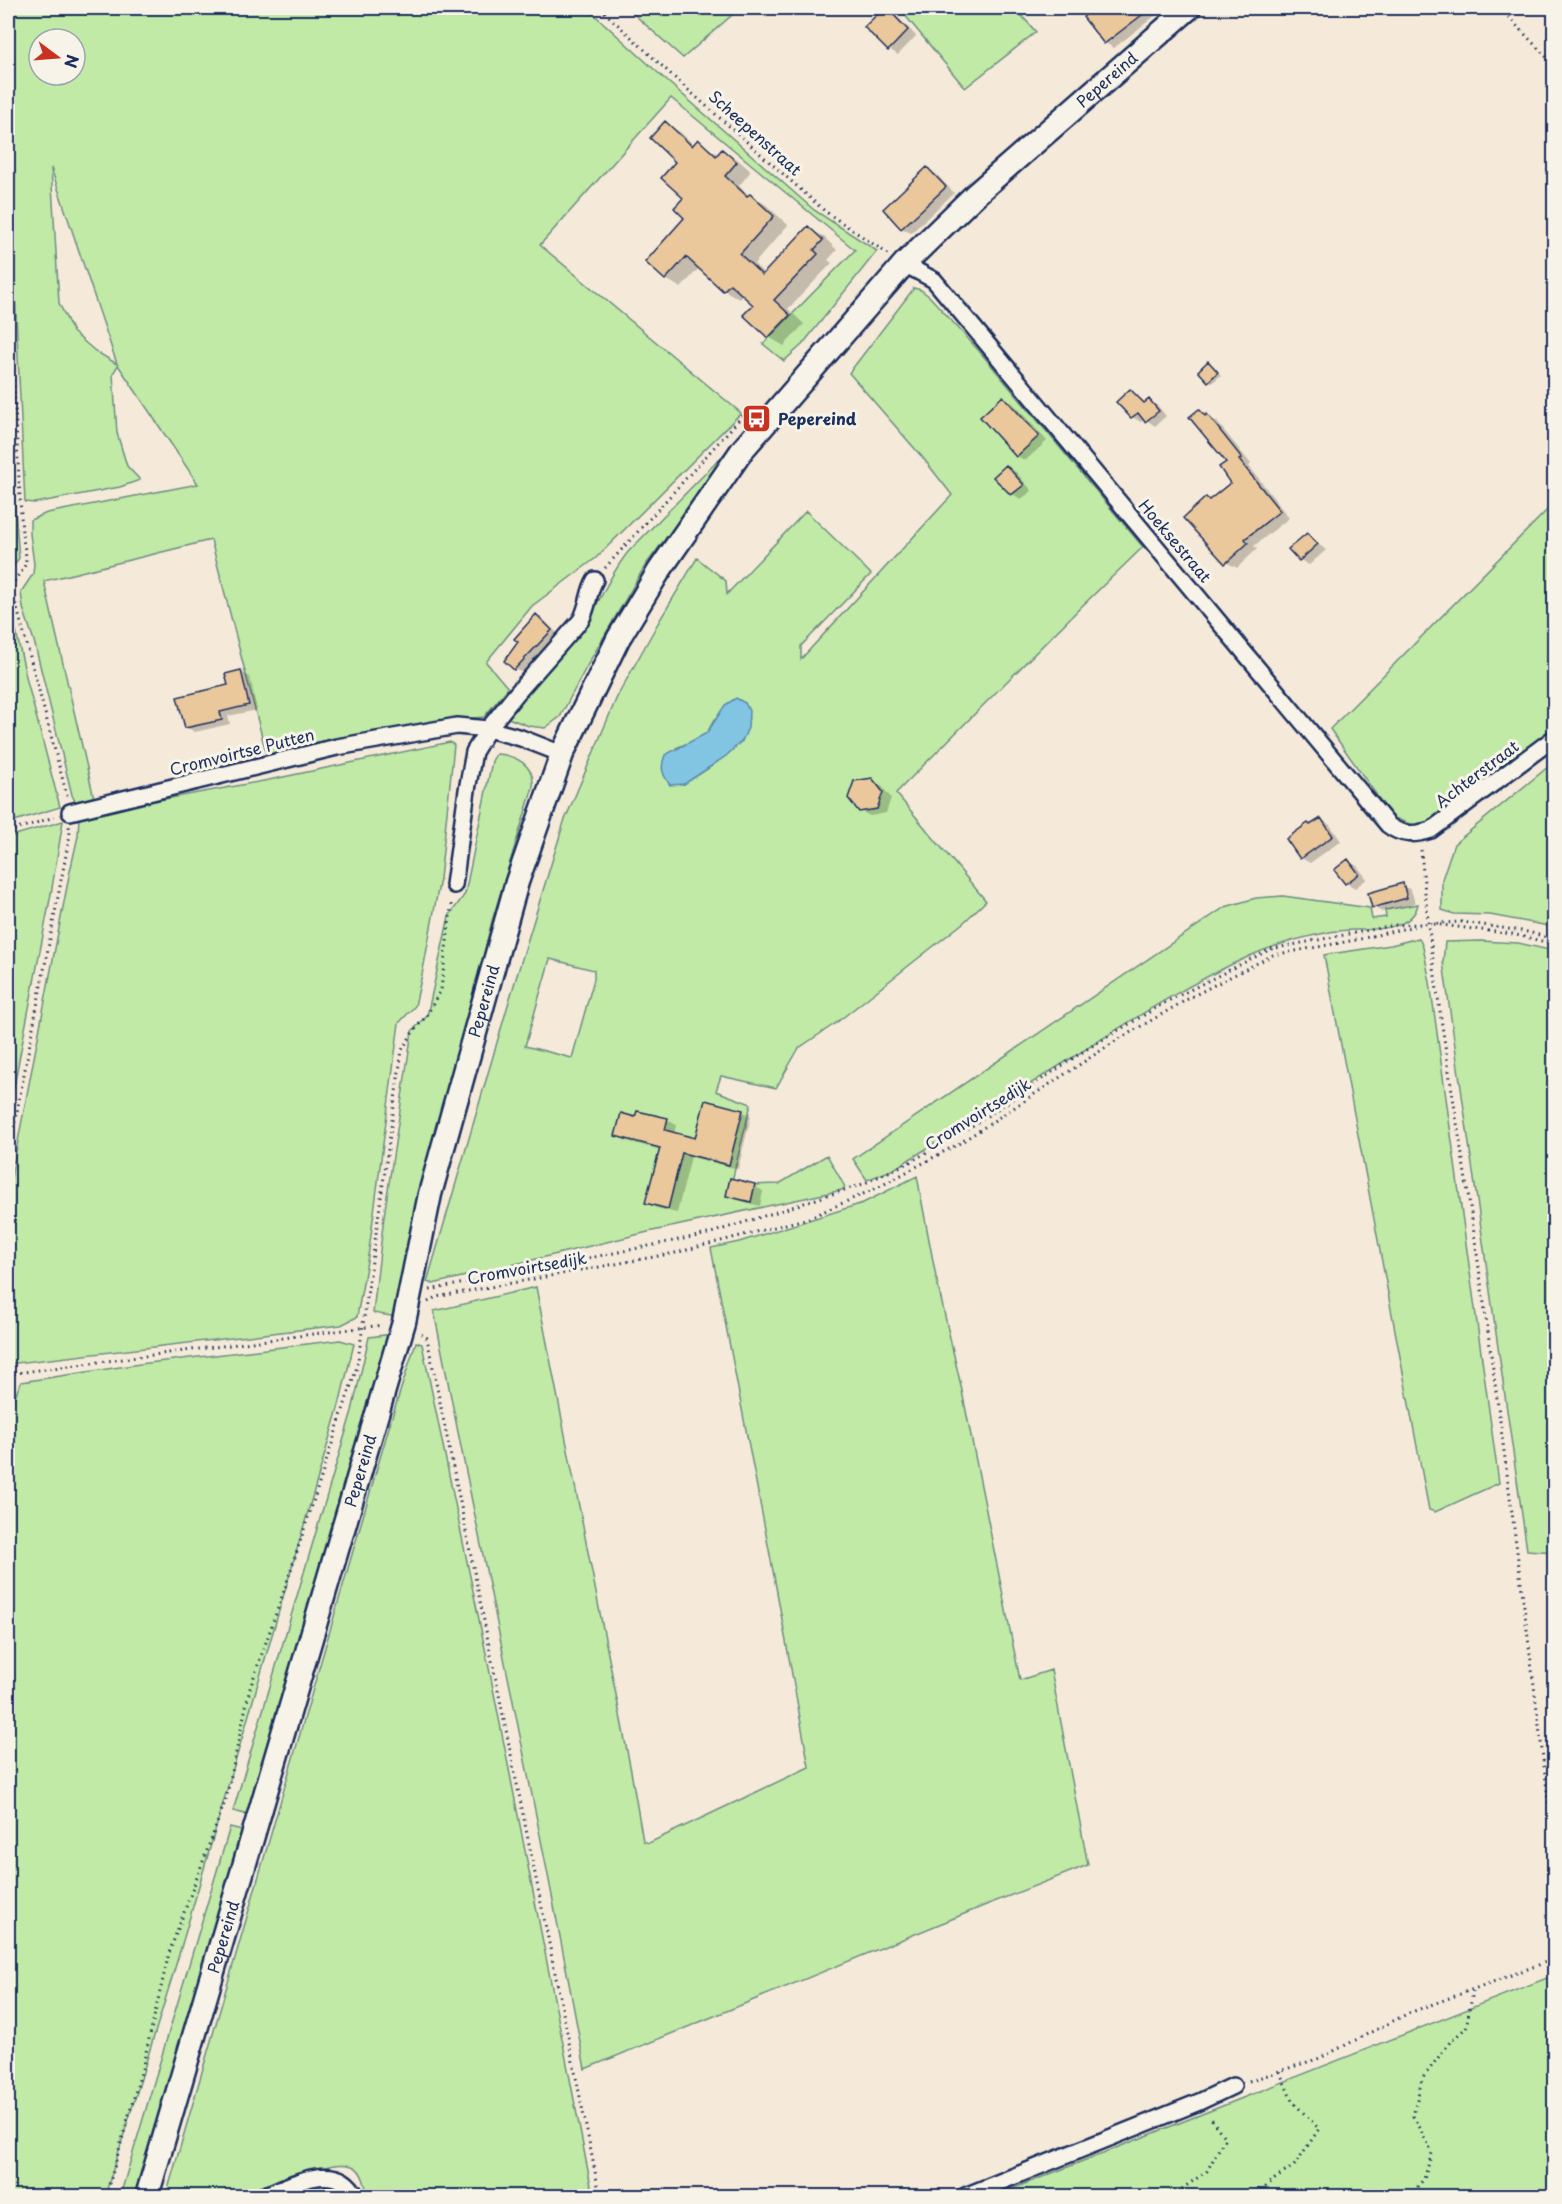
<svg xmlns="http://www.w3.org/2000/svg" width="1562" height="2204" font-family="'Playpen Sans',sans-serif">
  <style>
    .green { fill: #c0eaa6; stroke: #6e8c82; stroke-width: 1.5; fill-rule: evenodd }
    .water { fill: #82c5e3; stroke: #5989ae; stroke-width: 1.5 }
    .shadow { fill: #0003 }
    .building { fill: #ebc79c; stroke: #1b2f5e; stroke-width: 1.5 }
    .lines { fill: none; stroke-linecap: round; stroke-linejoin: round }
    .street-casing { stroke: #1b2f5e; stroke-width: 20 }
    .secondary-casing { stroke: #1b2f5e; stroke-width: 27 }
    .path { stroke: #1b2f5e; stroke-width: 3; stroke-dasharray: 1.5 4.5; stroke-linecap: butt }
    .street { stroke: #f7f3e8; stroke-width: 15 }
    .secondary { stroke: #f7f3e8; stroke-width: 22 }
    .labels { text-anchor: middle; stroke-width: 6; stroke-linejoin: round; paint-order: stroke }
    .street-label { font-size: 16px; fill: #1b2f5e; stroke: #f7f3e8 }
    .poi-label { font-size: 16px; font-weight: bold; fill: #1b2f5e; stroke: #f7f3e8; text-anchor: start }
  </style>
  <rect width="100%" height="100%" fill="#f5ead9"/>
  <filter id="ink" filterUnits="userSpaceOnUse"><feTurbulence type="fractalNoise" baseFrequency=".0167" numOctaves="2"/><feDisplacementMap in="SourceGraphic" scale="12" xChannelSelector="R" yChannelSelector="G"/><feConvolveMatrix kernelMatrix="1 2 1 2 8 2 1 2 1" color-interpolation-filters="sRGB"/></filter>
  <g filter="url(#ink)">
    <!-- green -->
    <path class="green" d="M16,8h571l80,73 147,129 63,41 -75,94 -18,16 -21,-17 92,-94 -184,-152 -131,147 201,168 -145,145 -64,48 -46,56 22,26 -24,29 -36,3 -180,40 -57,-220 -167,41 50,217 -18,5 -4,-8 -38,-154 -11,-33 -2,-16 12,-18 1,-10 -4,-30v-14l17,-7 151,-29 -80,-119 -5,9 4,59 10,33 13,14 -20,7 -85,16 -10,-1 -17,-354v-53zM39,39h36v36h-36zM51,168l66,196 -22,-13 -22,-19 -14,-29z
      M627,8h113l-57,50z
      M899,8h116l21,24 -71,56z
      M914,288l7,2 9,7 50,55 163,195 -61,59 -186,187 90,108 -23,22 -127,100 -37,25 -23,40 -55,-12 -5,15 35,13 -19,77 17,4 30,-1 48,-29 18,32 -3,3 -194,42 -215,52 -6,-2 83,-284 54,-176 53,-125 41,-74 39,-65 29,23 1,13 79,-83 65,63 -70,72v13l151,-164 -29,-37 -74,-85zM745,703c18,36 -36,65 -61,81l-8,-36 17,-7 14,-8 7,-13zM550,959l44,11v9l-22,79 -47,-12z
      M8,424l11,134 -11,16z
      M741,437l-96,129 -57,98 -28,53 -15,11 -16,-2 -21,-8c21,-37 56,-62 79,-97 15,-23 24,-49 42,-70z
      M1554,503v231l-73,55 -51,32 -18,4 -20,-8 -62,-88z
      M8,595l19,86 33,126 -52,16z
      M450,742l4,3 -14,134 -17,91 -8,36 -16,17 -30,227 -12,67 -16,8 -333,39v-171l61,-317 9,-40 1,-19 32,-8 158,-29z
      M496,754c20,1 39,11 37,33l-41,134 -96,391 -5,4 -18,-3 11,-97 28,-185 15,-15 22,-100 16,-22 27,-133z
      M1554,762v165l-64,-12 -36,-1 -12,-4v-31l12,-35z
      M63,821l-12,73 -43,223v-280z
      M1283,896l87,12 2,11 14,-2 -1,-7 33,-6c-7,33 -61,23 -88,28 -26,5 -53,12 -78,23 -59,26 -114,61 -169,96 -63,39 -126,78 -189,118l-27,11 -14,-21 372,-252 31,-9z
      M1419,938l4,9 7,35 69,501 -64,29 -6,-2 -105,-555 67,-10z
      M1480,941l38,2 36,8v601l-27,-2 -84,-588 2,-20z
      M917,1176l19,101 25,109 59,294 31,-10 37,195 -102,40 -401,164c-46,-254 -102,-505 -151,-758l102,-24 95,484 12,70 6,2 160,-76 -35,-191 -63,-328 28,-6 124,-39z
      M393,1334l-140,482 -20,-5 119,-400 17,-74z
      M340,1340l14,4 -15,61 -161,553 -73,238h-97v-783l13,-31 119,-18z
      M416,1342l6,2 67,324 104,528h-225c-6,-25 -9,-36 -39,-30l-82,30h-81l225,-776z
      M230,1827l16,4 -106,365h-20z
      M1552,1976l2,1v219h-560z
      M338,2182l12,14h-57z"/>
    <!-- water -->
    <path class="water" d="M736,698l9,5 4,8 -1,17 -6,13 -16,15 -42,28 -14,1c-8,-11 -10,-18 -5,-30l42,-22 18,-28z"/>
    <!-- shadow -->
    <path class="shadow" d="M886,8l8,5 22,23 -18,19 -9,-6 -23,-22z
      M1105,8h45l6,7 -42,33 -9,-5 -20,-26z
      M665,123l15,9 14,13 4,-4 21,14 3,-4 15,8 14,12 -12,15 11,10 15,8 23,21 -34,39 11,10 44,-46 15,9 13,13 -9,10 4,3 -44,46 16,15 -20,22 -15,-9 -14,-32 -12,-11 -4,5 -15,-9 -24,-23 -19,21 -15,-9 -19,-17 40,-44 -2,-20 -8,-36z
      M927,169l9,5 18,19 -43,40 -9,-5 -17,-19z
      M1209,363l12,12 -9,8 -3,-2z
      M1130,391l16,12 3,-2 9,5 8,10 -11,10 -10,-7 -4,3 -9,-5z
      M1004,398l9,5 34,38 -22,20 -9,-6z
      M1199,410l18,12 34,42 -2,2 40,52 -35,28 3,3 -20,19 -11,-6 -16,-61 22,-18 -4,-21z
      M1007,467l9,5 16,19 -11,8 -9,-5z
      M1307,535l19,15 -17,15 -9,-5z
      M536,616l9,5 15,15 -36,38 -9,-5z
      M241,672l9,5 7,33 -29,6 2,8 -35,8 -9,-5 43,-41z
      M871,780l10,5 10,13 -5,15 -16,3 -10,-5z
      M1554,799v10l-4,-7z
      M1321,819l9,6 11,16 -31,22 -9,-5 10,-32z
      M1554,828v15l-7,-10z
      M1348,861l9,5 10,13 -12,9 -9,-5z
      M1402,885l9,5 4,13 -33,9 -9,-5z
      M742,1111l9,5 -13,53 -47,-12 -14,56 -21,-5 -9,-5 14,-53 -35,-9 -9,-5 19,-18 32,2 8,5 -2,9 22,6z
      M754,1186l9,5 -3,15 -23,-6 -9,-5z"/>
    <!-- building -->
    <path class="building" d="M884,8h3l21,22 -20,21 -24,-24z
      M1094,8h57l-47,36 -21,-27z
      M665,121l27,25 6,-7 18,17 6,-7 15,13 -12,14 22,20 3,-2 24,22 -34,38 22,21 46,-49 15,14 -9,10 4,4 -44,46 16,15 -22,23 -25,-23 10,-10 -23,-21 -7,7 -37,-34 -21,23 -20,-18 39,-44 -10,-10 9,-10 -22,-20 14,-16 -25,-24z
      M927,167l19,20 -45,42 -18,-20z
      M1208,361l10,11 -10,10 -10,-11z
      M1130,389l14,14 5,-4 10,12 -14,11 -7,-9 -7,5 -15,-16z
      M1003,396l36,40 -23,21 -36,-40z
      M1199,409l6,7 2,-2 35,44 -3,2 41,51 -35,28 3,4 -23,21 -42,-46 23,-21 3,3 21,-17 -11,-16 7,-5 -37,-45z
      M1006,465l18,20 -13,10 -18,-18z
      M1307,533l11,11 -19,17 -11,-12z
      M536,614l16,16 -38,40 -10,-9 14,-19 -4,-3z
      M241,670l8,35 -29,7 2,8 -37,8 -8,-31 51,-12 -3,-11z
      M872,778l11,14 -6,17 -18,3 -11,-14 6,-17z
      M1321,818l12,18 -33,23 -14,-20 22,-16 2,2z
      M1348,859l11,15 -14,10 -11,-14z
      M1403,883l4,15 -35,10 -4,-15z
      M705,1100l38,10 -14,55 -47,-12 -14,56 -23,-6 15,-55 -45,-12 6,-23 14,4 2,-6 31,7 -3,12 30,8z
      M730,1178l25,6 -4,18 -25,-6z"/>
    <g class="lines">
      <defs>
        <path id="street" d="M904,264l30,16 454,545c14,11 27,10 43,5l123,-92
          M70,812l267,-65 120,-21 31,3 33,9 41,16
          M454,885l13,-95 7,-38 14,-23 29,-36 64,-73c8,-15 7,-28 14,-40
          M262,2196c30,-11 75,-38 94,0
          M965,2196l234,-94 34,-16"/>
        <g id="secondary">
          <path id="s1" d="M147,2196l257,-874 26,-128 87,-312 45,-128 56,-115 41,-68 84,-122 161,-185 72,-70 213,-186"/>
        </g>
      </defs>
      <!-- street casing -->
      <use href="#street" class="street-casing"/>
      <!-- secondary casing -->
      <use href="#secondary" class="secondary-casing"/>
      <!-- path -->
      <path class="path" d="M600,8l77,72 149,132 62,42
        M1500,8l54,57
        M8,36l3,-28
        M8,278l14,256c1,9 6,23 3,31 -5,13 -12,9 -12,28l54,203
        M605,568l140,-155
        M8,832l46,-15
        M1421,850c11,131 35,260 54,390 29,202 54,405 79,607
        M1434,924l78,10 42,10
        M8,1158l62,-324 -1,-8
        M430,1290l278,-56 155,-50 49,-23 63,-37 112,-75 79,-47 105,-53 125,-24 67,-3 65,10 26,7
        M428,1302l8,-5 239,-44 134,-35 70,-31 81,-44 154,-101 79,-46 80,-41 83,-15 63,-15
        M421,1334l6,4 173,858
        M8,1374l374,-49
        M8,1385l4,-12
        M1249,2081l71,-23 89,-45 140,-52h5
        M106,2196l36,-127 27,-116 57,-154 24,-111 36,-103 71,-218 45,-317 11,-18 14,-17 14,-26 11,-88
        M1172,2196l35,-25 18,-33 -16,-22
        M1257,2196l12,-13 25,-17 25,-37 -27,-28 -13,-31
        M1409,2196l15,-17 8,-26 -19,-37 9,-37 28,-37 16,-14 7,-37"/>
      <!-- street -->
      <use href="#street" class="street"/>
      <!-- secondary -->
      <use href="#secondary" class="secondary"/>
    </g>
  </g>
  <!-- icons -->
  <defs>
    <symbol id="bus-square" viewBox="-11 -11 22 22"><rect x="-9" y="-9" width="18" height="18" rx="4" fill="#c8321e" stroke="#f7f3e8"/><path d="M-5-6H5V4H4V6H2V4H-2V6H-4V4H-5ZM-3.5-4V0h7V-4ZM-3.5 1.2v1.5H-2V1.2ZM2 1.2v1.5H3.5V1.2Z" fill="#fff"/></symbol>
  </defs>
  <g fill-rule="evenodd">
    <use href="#bus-square" x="740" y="402" width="33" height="33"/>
  </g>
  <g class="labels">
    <!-- street labels -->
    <g class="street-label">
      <text dy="6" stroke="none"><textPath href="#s1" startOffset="2376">Pepereind</textPath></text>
      <text transform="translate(755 133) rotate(42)" y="6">Scheepenstraat</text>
      <text transform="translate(1175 541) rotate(50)" y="6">Hoeksestraat</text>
      <text transform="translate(242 752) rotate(-14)" y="6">Cromvoirtse Putten</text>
      <text transform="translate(1477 774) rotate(-37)" y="6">Achterstraat</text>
      <text dy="6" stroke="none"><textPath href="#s1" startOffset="1242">Pepereind</textPath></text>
      <text transform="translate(978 1114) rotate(-32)" y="6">Cromvoirtsedijk</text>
      <text transform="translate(527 1268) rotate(-10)" y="6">Cromvoirtsedijk</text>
      <text dy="6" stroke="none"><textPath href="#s1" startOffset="756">Pepereind</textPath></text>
      <text dy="6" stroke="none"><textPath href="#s1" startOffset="270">Pepereind</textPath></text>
    </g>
    <!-- poi labels -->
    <g class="poi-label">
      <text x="778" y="425">Pepereind</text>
    </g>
  </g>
  <!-- margin -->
  <rect width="1562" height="2204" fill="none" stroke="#f7f3e8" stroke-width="30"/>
  <rect x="15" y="15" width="1532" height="2174" fill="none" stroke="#1b2f5e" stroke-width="2" filter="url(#ink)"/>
  <!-- north arrow -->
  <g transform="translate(57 57) rotate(106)"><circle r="28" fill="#f7f3e8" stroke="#9fa5b1" stroke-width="1.5"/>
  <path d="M0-4.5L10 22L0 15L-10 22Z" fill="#c8321e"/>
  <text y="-9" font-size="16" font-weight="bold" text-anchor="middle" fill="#1b2f5e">N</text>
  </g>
</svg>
